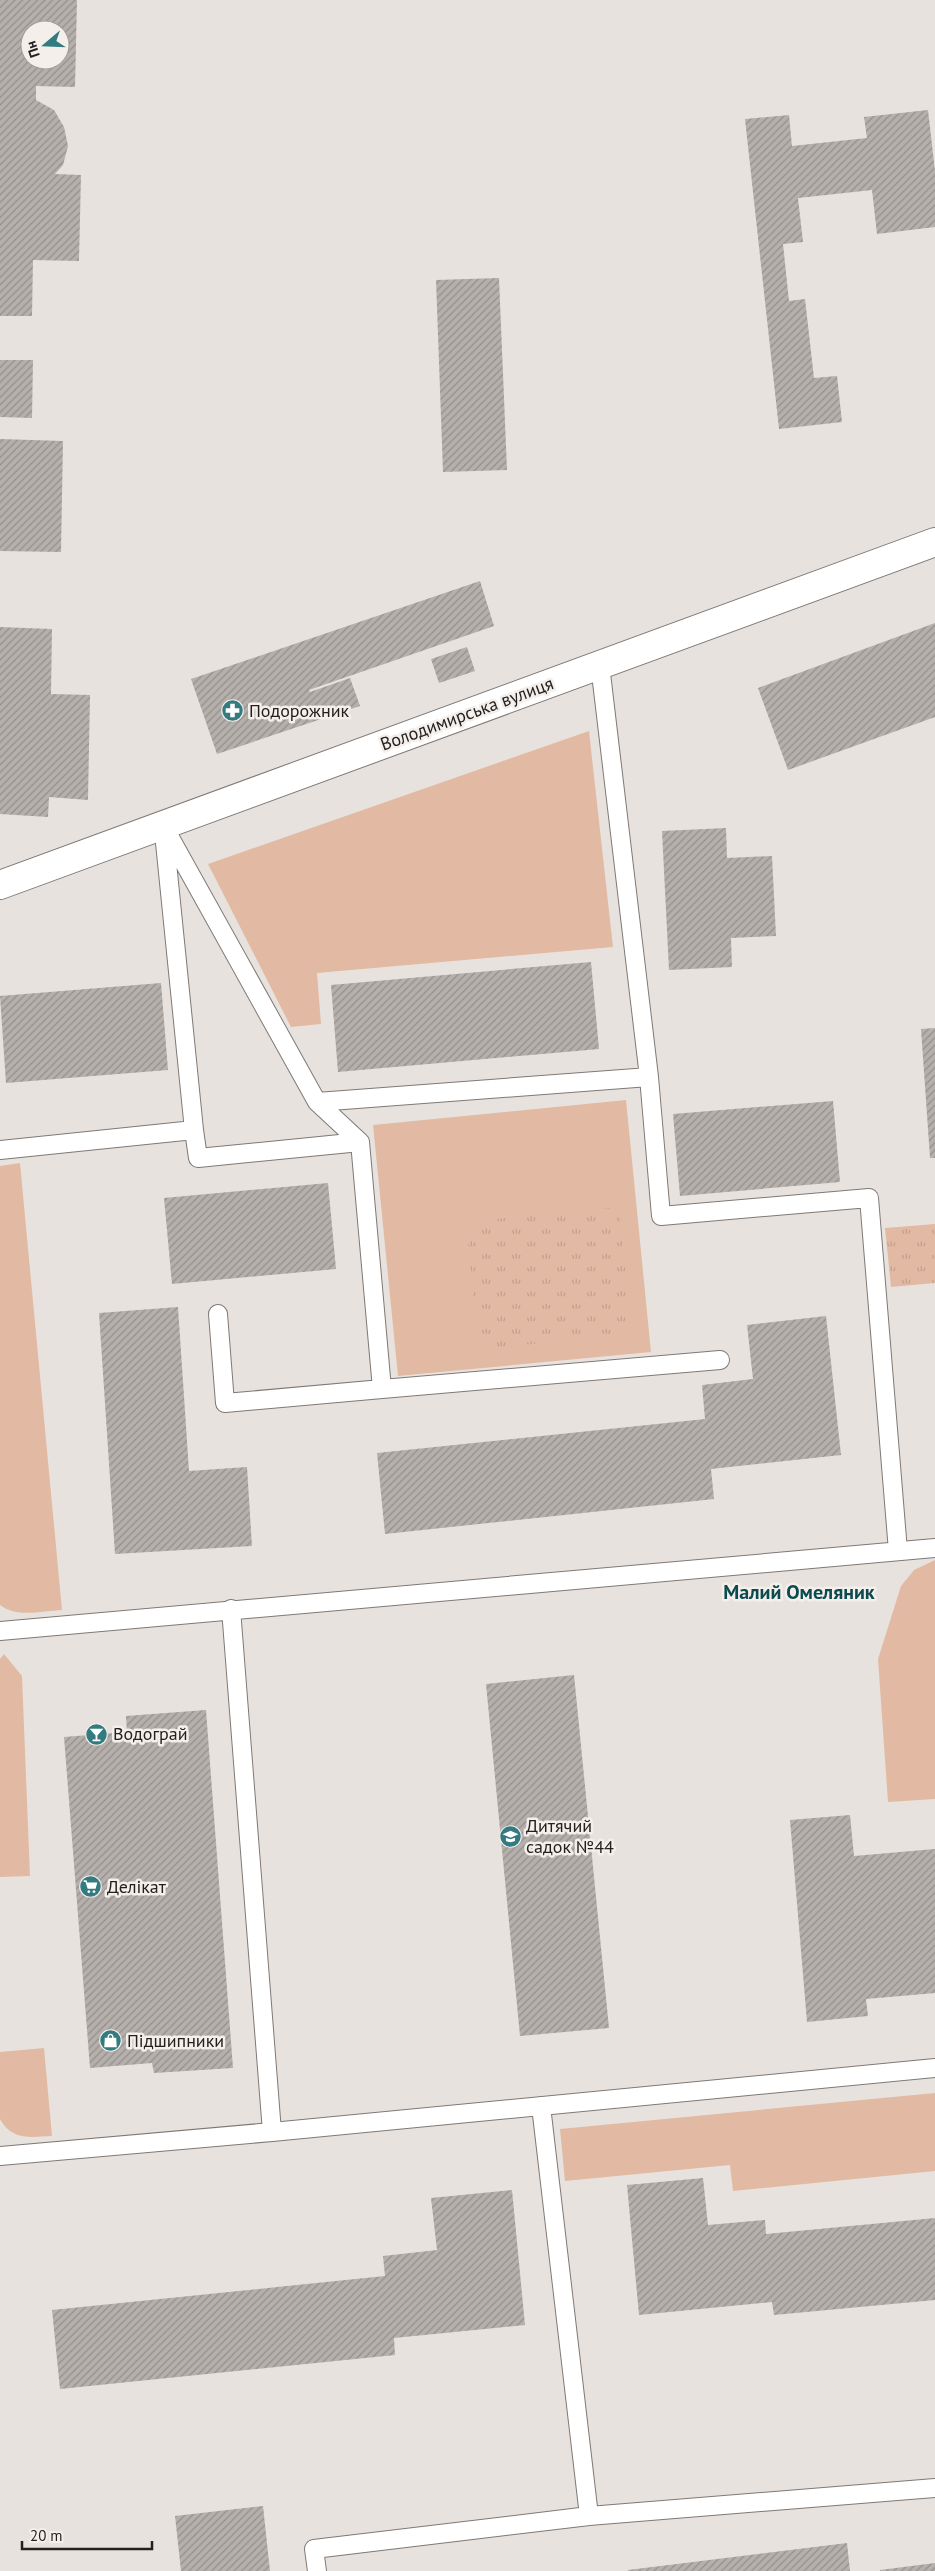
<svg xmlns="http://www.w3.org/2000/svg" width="935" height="2571" font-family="'PT Sans',sans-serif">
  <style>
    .green { fill: #e2baa3 }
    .park { fill: url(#park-tufts) }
    .building { fill: url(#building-hatch); fill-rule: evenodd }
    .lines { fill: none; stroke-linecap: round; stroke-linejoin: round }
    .service-casing { stroke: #7f7976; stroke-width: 20 }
    .tertiary-casing { stroke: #7f7976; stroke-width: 30 }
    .service { stroke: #fff; stroke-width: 18 }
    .tertiary { stroke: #fff; stroke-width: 28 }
    .labels { text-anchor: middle; stroke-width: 5; stroke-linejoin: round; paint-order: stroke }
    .poi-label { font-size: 18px; fill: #232120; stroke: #f5efeb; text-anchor: start }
    .street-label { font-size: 18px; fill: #232120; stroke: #f5efeb }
    .quarter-label { font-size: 20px; font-weight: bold; fill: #0b4b4f; stroke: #f5efeb }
  </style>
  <defs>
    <pattern id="park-tufts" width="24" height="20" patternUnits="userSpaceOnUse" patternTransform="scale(1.25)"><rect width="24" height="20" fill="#e2baa3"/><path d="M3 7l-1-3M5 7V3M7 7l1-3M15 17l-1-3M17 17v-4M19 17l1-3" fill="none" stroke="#c2a08c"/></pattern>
    <pattern id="building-hatch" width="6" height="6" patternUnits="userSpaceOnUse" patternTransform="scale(1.25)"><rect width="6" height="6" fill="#b6b0ad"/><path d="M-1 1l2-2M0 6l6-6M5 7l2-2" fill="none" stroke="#948f8c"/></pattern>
  </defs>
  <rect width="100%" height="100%" fill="#e8e2de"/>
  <!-- green -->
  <path class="green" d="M589,731l24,216 -296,26 4,51 -30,3 -83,-163z
    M626,1100l25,252 -253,24 -25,-251z
    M20,1163l42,447c-19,1 -46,8 -62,-5v-439z
    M935,1560v239l-47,3 -10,-143 23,-73 13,-16z
    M4,1654l18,22 8,200 -30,1v-218z
    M44,2048l8,88c-21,1 -40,5 -52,-17v-67z
    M935,2093v78l-202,20 -3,-26 -165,16 -5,-52z"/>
  <!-- park -->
  <path class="park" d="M619,1207l13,128 -153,14 -13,-127z
    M935,1224v59l-44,4 -6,-59z"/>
  <!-- building -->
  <path class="building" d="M0,0h77l-2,87 -39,-1v14l18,10 10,17 4,19 -5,19 -8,9 26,1 -2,86 -46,-1 -1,56h-32zM30,30h30v30h-30z
    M928,110l7,61v56l-58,7 -5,-44 -74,8 5,44 -20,2 6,57 16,-2 9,79 23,-2 5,46 -63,7 -34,-310 44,-4 3,31 75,-8 -3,-21z
    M499,278l8,192 -64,2 -7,-192z
    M0,360h33l-1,58 -32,-1z
    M0,439l63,2 -2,111 -61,-1z
    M480,581l14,45 -185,64 1,2 40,-14 10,28 -143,48 -26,-75z
    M935,623v94l-147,53 -30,-82z
    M0,627l52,2 -1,65 39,1 -2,105 -39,-3 -1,20 -48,-3z
    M467,647l8,24 -36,12 -8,-24z
    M726,828l1,30 45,-2 4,80 -45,2 1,29 -63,3 -7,-139z
    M591,962l8,87 -261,23 -7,-87z
    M161,983l7,87 -162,13 -6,-87z
    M935,1028v130h-5l-9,-129z
    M833,1101l7,81 -160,14 -7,-82z
    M328,1183l8,86 -164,15 -8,-86z
    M178,1307l11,164 58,-4 5,79 -137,8 -16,-241z
    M826,1316l15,139 -130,14 3,30 -329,35 -8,-81 328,-34 -3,-34 51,-6 -6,-54z
    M574,1675l35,353 -89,8 -34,-352z
    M206,1710l27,358 -79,5 -2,-10 -62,5 -26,-331 63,-5 -1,-16z
    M850,1815l4,41 81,-7v144l-69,6 2,17 -61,6 -17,-202z
    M703,2178l5,47 57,-5 1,14 169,-16v82l-161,15 -2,-13 -133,13 -12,-130z
    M512,2190l13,135 -131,13 1,17 -335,34 -8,-79 333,-34 -2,-20 54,-6 -6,-52z
    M263,2506l7,65h-89l-6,-55z
    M847,2543l3,28h-222v-1z
    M935,2563v8h-55v-1z"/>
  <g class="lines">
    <defs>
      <path id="service" d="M600,665l49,412 12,139 208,-18 29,353
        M163,825l154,277 43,40 22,247 -157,14 -7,-89
        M317,1102l332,-25
        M194,1130l4,28 162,-16
        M0,1150l194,-20 -30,-297
        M382,1389l338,-29
        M231,1609l41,523
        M0,1631l935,-83
        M541,2106l48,410
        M0,2156l272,-24 663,-64
        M317,2571l-3,-22 275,-33 346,-28"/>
      <path id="tertiary" d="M0,885l935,-343"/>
    </defs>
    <!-- service casing -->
    <use href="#service" class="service-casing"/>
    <!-- tertiary casing -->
    <use href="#tertiary" class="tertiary-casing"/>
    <!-- service -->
    <use href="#service" class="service"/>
    <!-- tertiary -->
    <use href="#tertiary" class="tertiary"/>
  </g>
  <!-- icons -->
  <defs>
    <symbol id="pharmacy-disc" viewBox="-11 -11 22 22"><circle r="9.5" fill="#327b80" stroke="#f5efeb"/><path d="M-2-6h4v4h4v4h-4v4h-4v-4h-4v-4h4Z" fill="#fff"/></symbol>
    <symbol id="bar-disc" viewBox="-11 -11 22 22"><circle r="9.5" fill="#327b80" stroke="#f5efeb"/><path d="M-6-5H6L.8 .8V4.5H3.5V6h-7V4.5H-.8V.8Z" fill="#fff"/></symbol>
    <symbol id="school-disc" viewBox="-11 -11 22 22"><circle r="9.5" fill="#327b80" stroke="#f5efeb"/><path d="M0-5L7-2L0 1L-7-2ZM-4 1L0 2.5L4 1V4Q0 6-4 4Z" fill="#fff"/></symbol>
    <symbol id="supermarket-disc" viewBox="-11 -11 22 22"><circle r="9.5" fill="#327b80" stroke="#f5efeb"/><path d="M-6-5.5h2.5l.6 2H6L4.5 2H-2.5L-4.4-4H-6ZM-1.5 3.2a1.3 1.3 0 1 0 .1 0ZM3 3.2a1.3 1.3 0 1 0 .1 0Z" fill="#fff"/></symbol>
    <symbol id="shop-disc" viewBox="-11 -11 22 22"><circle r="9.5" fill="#327b80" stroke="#f5efeb"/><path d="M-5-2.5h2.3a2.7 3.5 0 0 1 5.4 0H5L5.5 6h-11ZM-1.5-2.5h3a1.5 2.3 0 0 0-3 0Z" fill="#fff"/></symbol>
  </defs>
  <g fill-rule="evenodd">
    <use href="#pharmacy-disc" x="220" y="698" width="25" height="25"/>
    <use href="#bar-disc" x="84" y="1722" width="25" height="25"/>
    <use href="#school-disc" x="498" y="1824" width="25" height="25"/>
    <use href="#supermarket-disc" x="78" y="1874" width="25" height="25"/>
    <use href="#shop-disc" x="98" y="2028" width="25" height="25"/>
  </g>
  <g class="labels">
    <!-- poi labels -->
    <g class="poi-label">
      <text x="249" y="717">Подорожник</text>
      <text x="113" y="1740">Водограй</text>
      <text x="526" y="1832">Дитячий<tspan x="526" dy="21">садок №44</tspan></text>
      <text x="107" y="1893">Делікат</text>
      <text x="127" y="2047">Підшипники</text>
    </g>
    <!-- street labels -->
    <g class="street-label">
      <text transform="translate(467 714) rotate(-20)" y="6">Володимирська вулиця</text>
    </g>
    <!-- quarter labels -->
    <g class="quarter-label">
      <text x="799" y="1599">Малий Омеляник</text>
    </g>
  </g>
  <!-- north arrow -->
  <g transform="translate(45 45) rotate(251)"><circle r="24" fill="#f5efeb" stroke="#a19d9a"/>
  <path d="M0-4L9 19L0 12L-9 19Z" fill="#327b80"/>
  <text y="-8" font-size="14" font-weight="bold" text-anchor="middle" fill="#232120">Пн</text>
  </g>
  <!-- scale -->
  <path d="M22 2541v8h130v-8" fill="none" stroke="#232120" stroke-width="2.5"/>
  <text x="30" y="2541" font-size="15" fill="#232120" stroke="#f5efeb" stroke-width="4" paint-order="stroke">20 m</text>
</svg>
